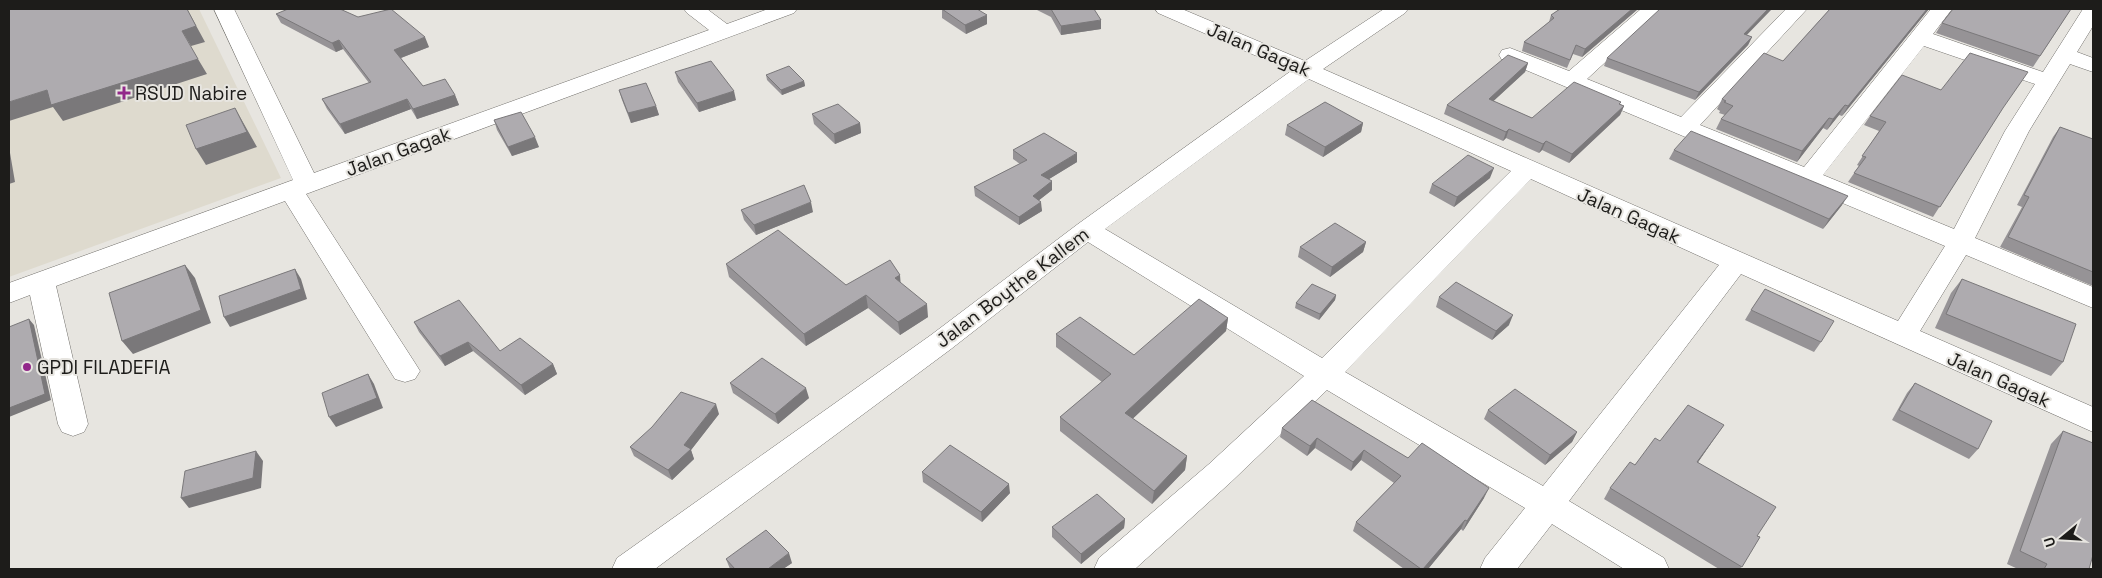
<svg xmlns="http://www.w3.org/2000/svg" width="2102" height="578" font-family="'Space Grotesk',sans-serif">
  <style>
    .built { fill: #dedace }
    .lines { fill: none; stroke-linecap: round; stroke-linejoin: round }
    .minor-casing { stroke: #72706c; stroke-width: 1 }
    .minor { fill: #fff; fill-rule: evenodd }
    .wall { fill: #969396 }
    .shaded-wall { fill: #7a787a }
    .building { fill: #aeabaf; stroke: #7a787a }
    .poi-dot { fill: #92278a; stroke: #e7e5e0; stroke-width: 2 }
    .labels { text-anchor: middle; stroke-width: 4; stroke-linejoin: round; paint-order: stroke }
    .street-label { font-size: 19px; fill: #1d1c1a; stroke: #e7e5e0 }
    .poi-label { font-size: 19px; fill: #1d1c1a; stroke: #e7e5e0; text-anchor: start }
  </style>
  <rect width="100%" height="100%" fill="#e7e5e0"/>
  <!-- built -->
  <path class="built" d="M9,9h190l82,169 -272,99z"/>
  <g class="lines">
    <defs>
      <path id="minor" d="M214,9h20l80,164 395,-143 -22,-17 -3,-4h23l20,15 41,-15h29l-3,4 -488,181 109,169 5,8 -5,8 -10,3 -10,-3 -110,-178 -229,85 32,138 -4,8 -11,4 -11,-4 -4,-8 -28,-129 -21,8v-20l284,-103z
        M1155,9h27l123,52 79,-52h24l-3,4 -82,56 575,252 47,-75 -443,-186 -3,-5 3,-5 8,-2 59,23 72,-62h22l-76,70 94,38 105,-108h21l-107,116 104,42 127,-158h21l-19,25 110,38 40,-63h10v17l-16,26 16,6v14l-23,-8 -41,67 -54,107 118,49v21l-127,-53 -46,76 173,76v25l-352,-158 -172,227 95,57 5,11h-45l-72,-45 -35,45h-37l5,-11 40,-50 -198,-118 -96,92 -96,87h-41l5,-11 110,-94 95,-88 -216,-134 -137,107 -296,220h-43l5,-11 314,-223 147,-111 213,-153 -133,-58zM1924,46l111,38 -30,47 -51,98 -131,-54zM1309,79l202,92 -189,187 -217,-129zM1531,179l188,86 -176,221 -198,-114z"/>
    </defs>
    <!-- minor casing -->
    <use href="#minor" class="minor-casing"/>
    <!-- minor -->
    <use href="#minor" class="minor"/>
  </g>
  <!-- wall -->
  <path class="wall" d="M942,9l45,15 -21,10 -24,-16z
    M1035,9h59l7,20 -40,6 -10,-18z
    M1560,9h78l-56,48 -9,-3 -6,14 -45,-17 2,-9 25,-20 2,-7z
    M1830,9h99l-87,107 -3,-1 -12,15 -4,-2 -26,34 -81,-33 5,-10 4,-4 -6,-2 1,-2 -3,-2 5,-10 61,-38z
    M2071,9l-38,58 -97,-34 6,-10z
    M276,14l82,3 71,30 -28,11 22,28 32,9 4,10 -42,14 -6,-10 -66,25 -18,-25 -5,-10 47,-16 -26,-34 -7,3 -55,-29z
    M1747,35l5,2 -4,8 -53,55 -91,-34 3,-8z
    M1528,63l-3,9 -32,29 39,17 89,-16 -1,2 4,2 -4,9 -51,48 -27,-13 -3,3 -33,-15 -3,3 -59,-27 3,-9z
    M675,72l61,28 -37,12 -21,-30z
    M766,75l38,6 1,5 -23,9 -15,-15z
    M619,90l37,16 3,9 -28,8 -9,-23z
    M1941,90l60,20 -68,107 -85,-35 11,-16 -2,-1 22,-34 -15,-6 6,-9z
    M812,114l48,9 1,10 -26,11 -21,-20z
    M494,120l45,27 -27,9 -15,-26z
    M1363,123l-2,9 -38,25 -38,-22 2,-10z
    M2060,127l33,12v147l-93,-39 22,-40 -5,-2 36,-68z
    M1013,150l64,12 -28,17 3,11 -13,10 3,11 -23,14 -44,-29 -1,-9 46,-23 -7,-5z
    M1674,150l168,55 -19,24 -154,-70z
    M1490,178l-36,29 -25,-14 3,-9z
    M741,210l72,2 -57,23 -12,-15z
    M1366,242l-3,10 -33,25 -32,-20 2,-10z
    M726,264l120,21 54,-10v7l28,35 -28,18 -32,-27 -62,38 -77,-69z
    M1962,279l101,83 -12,14 -116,-48 16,-35z
    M1336,295l-1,5 -16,20 -24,-12 1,-5z
    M1439,297l70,28 -17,15 -56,-33z
    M1751,310l70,32 -7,10 -69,-32z
    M1228,318l-2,13 -94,88 55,37 -2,14 -33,34 -92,-73v-14l42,-35 -46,-35v-13l78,21z
    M414,322l86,29 53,13 4,10 -32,21 -52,-44 -28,15 -26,-34z
    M730,383l79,15 -31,26 -45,-31z
    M1915,383l63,66 -9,10 -77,-39 15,-27z
    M1488,410l89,22 -5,10 -27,23 -61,-46z
    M719,414l-28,36 3,9 -22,21 -38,-24 -4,-9z
    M1724,425l-26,37 59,74 3,1 -20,32h-21l-115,-70 6,-11 50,-47z
    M1282,428l126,30 76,40 -21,33 -2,-2 -33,40h-24l-51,-38 3,-9 38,-39 -33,-23 -10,11 -36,-23 -8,8 -27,-19z
    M2063,431l26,138h-71l-11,-5 44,-120z
    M922,472l88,21 -28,29 -59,-40z
    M1125,519l-1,9 -43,36 -29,-27v-10z
    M726,559l66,4 -9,6h-53z"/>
  <!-- shaded-wall -->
  <path class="shaded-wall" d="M187,9l18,33 -14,4 -9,-15z
    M1632,9h6l-56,48 3,-8z
    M1768,9h4l-32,33 4,-8z
    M1927,9h2l-87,107 6,-10z
    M987,15v9l-21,10 -1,-9z
    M1101,20v9l-40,6v-9z
    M425,37l4,10 -31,12 -4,-9z
    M1752,37l-4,8 -53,55 4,-8z
    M339,40l4,9 -7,3 -4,-9z
    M198,59l9,15 -144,47 -10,-14 -44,14v-19l38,-12z
    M1528,63l-3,9 -39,36 3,-9z
    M804,81l1,5 -23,9 -1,-5z
    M734,91l2,9 -37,12 -2,-9z
    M455,95l4,10 -42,14 -4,-10z
    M407,99l4,10 -66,25 -5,-10z
    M1845,105l-6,10 -12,15 6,-11z
    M656,106l3,9 -28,8 -3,-10z
    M1624,106l-4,9 -51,48 3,-9z
    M235,108l22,39 -51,18 -10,-16z
    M1829,118l-6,10 -26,34 5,-11z
    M860,123l1,10 -26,11 -1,-10z
    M1363,123l-2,9 -38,25 2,-10z
    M1509,129l-3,9 -3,3 3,-9z
    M535,137l4,10 -27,9 -4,-9z
    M1546,141l-4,9 -3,3 4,-9z
    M9,147l6,35 -6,2z
    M1077,153v9l-36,22v-9z
    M1494,168l-4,10 -36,29 3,-10z
    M1052,181v9l-19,15v-9z
    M1848,196l-6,9 -19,24 6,-10z
    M811,202l2,10 -57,23 -2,-10z
    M1041,202l1,9 -23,14v-8z
    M1366,242l-3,10 -33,25 2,-10z
    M185,265l10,13 16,45 -78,31 -11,-13z
    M295,269l6,10 6,20 -77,28 -6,-10z
    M900,275l1,12 -6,-9z
    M866,295l2,13 -62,38 -2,-12z
    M1336,295l-1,5 -16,20 1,-6z
    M927,304l1,13 -28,18 -2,-13z
    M1513,315l-4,10 -17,15 4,-9z
    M1228,318l-2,13 -102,96 1,-14z
    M29,319l5,6 17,75 -42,17v-9z
    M468,342l5,9 -28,15 -5,-10z
    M553,364l4,10 -32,21 -4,-10z
    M368,374l6,10 9,24 -47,19 -7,-10z
    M806,388l3,10 -31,26 -3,-10z
    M716,404l3,10 -28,36 3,9 -22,21 -4,-10 16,-25z
    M1724,425l-8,11 -26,38 7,-12z
    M1577,432l-5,10 -27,23 5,-10z
    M1317,438l-2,10 -8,8 3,-10z
    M1364,450l-3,10 -10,11 2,-9z
    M256,451l7,10 -2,27 -72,20 -8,-10z
    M1187,456l-2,14 -33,34 2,-13z
    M1009,484l1,9 -28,29 -1,-10z
    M1489,488l-5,10 -21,33 4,-10z
    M1125,519l-1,9 -43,36v-10z
    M1465,520l-4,9 -33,40h-5z
    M789,553l3,10 -9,6h-15z"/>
  <!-- building -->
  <path class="building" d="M9,9h178l9,17 -14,5 16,28 -147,46 -4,-15 -38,12z
    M288,9h52l18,8 33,-8 34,28 -31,13 29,36 22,-7 10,16 -42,14 -6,-10 -67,25 -18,-25 49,-17 -32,-42 -7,3 -56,-29z
    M942,9h35l10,6 -22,10z
    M1051,9h43l7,11 -40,6z
    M1560,9h72l-47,40 -9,-4 -6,15 -46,-18 30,-24 -3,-3z
    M1660,9h108l-24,25 8,3 -53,55 -92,-34z
    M1830,9h97l-79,97 -3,-1 -12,14 -4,-1 -27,33 -81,-32 12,-13 -9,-4 2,-1 -4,-2 42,-46 19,8z
    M1953,9h118l-31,47 -98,-33z
    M1970,53l58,19 -25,36 -63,99 -86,-34 12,-16 -4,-1 24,-34 -16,-6 32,-41 39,15z
    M1508,55l20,8 -39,36 43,19 42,-36 47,20 -2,2 5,2 -52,48 -26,-13 -3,3 -34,-15 -3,3 -59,-27z
    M711,61l23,30 -37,12 -22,-31z
    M789,66l15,15 -23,9 -15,-15z
    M646,83l10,23 -28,7 -9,-23z
    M1325,102l38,21 -38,24 -38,-22z
    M838,104l22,19 -26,11 -22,-20z
    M235,108l12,24 -51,17 -10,-24z
    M521,112l14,25 -27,10 -14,-27z
    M2060,127l33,12v133l-85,-35 21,-40 -5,-2z
    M1691,131l157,65 -19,23 -155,-69z
    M1044,133l33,20 -36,22 11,6 -19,15 8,6 -22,15 -45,-30 53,-27 -14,-10z
    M1468,155l26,13 -37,29 -25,-13z
    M804,185l7,17 -57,23 -13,-15z
    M1335,223l31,19 -34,25 -32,-20z
    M778,230l68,55 44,-25 10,15 -5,3 32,26 -29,18 -32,-27 -62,39 -78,-70z
    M185,265l16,45 -79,31 -13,-48z
    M295,269l6,20 -77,28 -5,-21z
    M1962,279l114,45 -13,38 -117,-48z
    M1456,282l57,33 -17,16 -57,-34z
    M1312,284l24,11 -16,19 -24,-11z
    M1765,289l69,32 -13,21 -70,-32z
    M1199,299l29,19 -103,95 62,43 -33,35 -94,-74 51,-43 -55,-40 24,-17 54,38z
    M459,300l41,51 20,-13 33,26 -32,21 -53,-43 -28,14 -26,-34z
    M29,319l16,75 -36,14v-81z
    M762,358l44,30 -31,26 -45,-31z
    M368,374l9,24 -48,19 -7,-24z
    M1915,383l77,38 -14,28 -79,-39z
    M1515,389l62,43 -27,23 -62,-45z
    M681,392l35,12 -32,41 7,4 -23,21 -38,-23 22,-20z
    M1312,400l96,58 14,-15 67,45 -22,33 -2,-1 -42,49h-2l-65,-47 45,-46 -37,-26 -11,12 -36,-24 -7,8 -28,-18z
    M1688,405l36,20 -27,37 79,45 -19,29 3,1 -18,30 -132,-79 20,-26 5,3 20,-27 5,3z
    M2063,431l30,12v112l-4,14h-45l3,-5 -27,-13z
    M950,445l59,39 -28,28 -59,-40z
    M256,451l-3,27 -72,20 4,-27z
    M1097,494l28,25 -44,35 -29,-27z
    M766,530l23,23 -21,16h-33l-9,-10z"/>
  <!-- markers -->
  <g class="poi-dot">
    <path d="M121.5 85.5h5v5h5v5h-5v5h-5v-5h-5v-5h5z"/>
    <circle cx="27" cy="367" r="5"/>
  </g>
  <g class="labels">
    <!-- street labels -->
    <g class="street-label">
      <text transform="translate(1259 49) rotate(23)" y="7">Jalan Gagak</text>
      <text transform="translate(398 151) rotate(-20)" y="7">Jalan Gagak</text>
      <text transform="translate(1629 215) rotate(24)" y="7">Jalan Gagak</text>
      <text transform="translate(1012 287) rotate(-37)" y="7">Jalan Boythe Kallem</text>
      <text transform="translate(1999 379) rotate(24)" y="7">Jalan Gagak</text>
    </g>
    <!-- poi labels -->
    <g class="poi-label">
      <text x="135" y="100">RSUD Nabire</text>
      <text x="37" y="374">GPDI FILADEFIA</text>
    </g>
  </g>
  <!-- border -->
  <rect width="2102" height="578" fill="none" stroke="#1d1c1a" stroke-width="20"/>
  <!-- north arrow -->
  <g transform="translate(2062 538) rotate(252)" stroke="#e7e5e0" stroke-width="4" paint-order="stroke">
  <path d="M0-4L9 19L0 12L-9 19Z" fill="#1d1c1a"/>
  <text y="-8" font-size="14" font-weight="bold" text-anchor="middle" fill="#1d1c1a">U</text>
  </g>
</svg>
